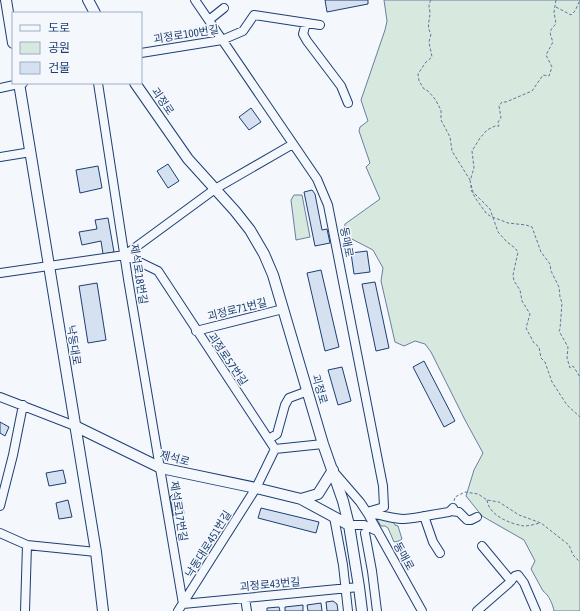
<svg xmlns="http://www.w3.org/2000/svg" width="580" height="611" font-family="'Asap Condensed','Noto Sans KR',sans-serif">
  <style>
    .green { fill: #d7e8df; stroke: #687fa3 }
    .building { fill: #d5e0f0; stroke: #1d3f73 }
    .lines { fill: none; stroke-linecap: round; stroke-linejoin: round }
    .minor-casing { stroke: #1d3f73; stroke-width: 10 }
    .major-casing { stroke: #1d3f73; stroke-width: 12 }
    .path { stroke: #5e769c; stroke-width: 1; stroke-dasharray: 3 2; stroke-linecap: butt }
    .minor { stroke: #f4f7fb; stroke-width: 8 }
    .major { stroke: #f4f7fb; stroke-width: 10 }
    .labels { text-anchor: middle; stroke-width: 3; stroke-linejoin: round; paint-order: stroke }
    .street-label { font-size: 11px; fill: #1d3f73; stroke: #f4f7fb }
  </style>
  <rect width="100%" height="100%" fill="#f4f7fb"/>
  <!-- green -->
  <path class="green" d="M384,0h196v611h-26c-1,-6 -5,-16 -11,-20l-12,-22 4,-8 -11,-21 -42,-24 -16,-20 8,-26 9,-17 -18,-33 -34,-68 -6,-8 -10,-3 -11,5 -9,-4 -14,-61 2,-13 -10,-18 -29,-15 1,-11 35,-25 -14,-32 4,-4 -11,-32 1,-4 8,-6 -7,-21 24,-70 2,-9z
    M294,195h8l8,42 -14,3 -5,-40z
    M375,516l18,6 2,3 3,1 4,13 -3,2 -5,1 -6,-14 -3,-2h-4z"/>
  <!-- building -->
  <path class="building" d="M325,0h43v4l-41,8z
    M251,108l10,14 -12,8 -10,-13z
    M168,164l11,17 -11,7 -11,-17z
    M98,166l4,22 -22,5 -4,-23z
    M312,190l3,4 7,36 5,-1 3,14 -15,3 -11,-54z
    M108,218l6,34 -11,2 -2,-13 -19,4 -3,-13 18,-3 -2,-9z
    M367,251l3,21 -16,2 -3,-21z
    M321,270l18,77 -14,4 -18,-78z
    M375,282l14,66 -13,3 -14,-67z
    M97,283l9,57 -18,3 -9,-57z
    M424,361l31,60 -11,6 -31,-60z
    M342,367l9,34 -13,4 -10,-35z
    M0,422l9,5 -4,9 -5,-3z
    M63,470l3,13 -17,3 -3,-13z
    M174,493l5,1 1,6 2,-1 2,15 -11,1 -3,-18z
    M68,500l4,17 -13,2 -3,-16z
    M261,508l58,14 -3,11 -58,-15z
    M333,601l4,3 1,7h-11l-1,-9z
    M321,603l1,8h-14l-1,-6z
    M303,605v6h-18v-4z
    M279,607l1,4h-13v-3z"/>
  <g class="lines">
    <defs>
      <path id="minor" d="M195,0l122,179 11,26 55,281 1,21 -17,5
        M209,20l15,-12
        M306,23l-3,11 4,7 34,45 7,17
        M141,53l81,-13 21,-9 11,-16 66,10
        M98,83l30,196 55,325 176,-17
        M0,88l23,-5
        M0,157l31,-5
        M125,255l33,16 117,178 48,-5
        M0,273l125,-18 90,-66 78,-45
        M196,331l87,-22
        M0,397l75,29
        M269,439l8,-5 8,-29 4,-7 19,-7
        M334,472l26,30 8,12 54,97
        M0,506l13,-51 10,-50
        M450,511l9,1 8,8h4l6,-3
        M369,514c12,0 23,5 35,5 15,-1 30,-5 45,-7l4,-4
        M424,516l9,26 7,11
        M334,517l9,48 5,46
        M349,525h15l13,6
        M0,533l27,12 69,7
        M365,533l7,38 5,40
        M482,546l29,35
        M245,598l2,13
        M25,611l2,-66
        M178,611l78,-123 19,-39
        M477,611l32,-28 6,-7 3,-1 6,8 12,28"/>
      <path id="major" d="M6,0l7,43
        M88,0l7,13
        M19,83l77,469 7,59
        M135,83l53,76 47,52 15,19 14,24 9,21 50,169 20,57 6,24 10,62 3,24
        M75,426l86,42 95,20 45,11 48,26
        M301,499l17,-5 15,-24"/>
    </defs>
    <!-- minor casing -->
    <use href="#minor" class="minor-casing"/>
    <!-- major casing -->
    <use href="#major" class="major-casing"/>
    <!-- path -->
    <path class="path" d="M431,0c-3,5 -2,7 -1,12 0,9 -4,14 1,22l-2,8 3,15 -6,5 -8,12 1,7 5,8 4,2 7,8 6,11v10l9,17 2,14 18,29
      M556,0l-2,12 2,12c-8,7 -6,10 -3,18l-7,13 6,12 -3,9 -6,-1 -11,16 -26,11h-4l-3,4 2,12 -3,4 1,4h-4l-8,4 -7,8 -8,13 2,17 -4,13 3,11 17,17 8,23 9,10 8,6 3,4 -5,23 1,6 6,9 2,11 8,13 -4,14 8,15 5,4 2,11 4,4 7,20 15,23 13,12
      M556,7l15,8 4,-4 5,-11
      M471,185v5l5,9 10,14 4,3 18,7 18,2 6,2 9,25 9,12 1,7 8,16 1,10 2,6 -2,26 -1,2 9,16 -1,11 3,10 3,-2 7,11
      M487,500c2,16 24,24 37,26 6,0 11,-2 16,-3
      M454,501l1,-4 10,-5 13,2 9,6 12,2 20,13 22,8 28,22 4,10 7,7"/>
    <!-- minor -->
    <use href="#minor" class="minor"/>
    <!-- major -->
    <use href="#major" class="major"/>
  </g>
  <g class="labels">
    <!-- street labels -->
    <g class="street-label">
      <text transform="translate(186 34) rotate(-9)" y="4">괴정로100번길</text>
      <text transform="translate(163 101) rotate(55)" y="4">괴정로</text>
      <text transform="translate(347 242) rotate(79)" y="4">동매로</text>
      <text transform="translate(139 274) rotate(81)" y="4">제석로18번길</text>
      <text transform="translate(237 309) rotate(-14)" y="4">괴정로71번길</text>
      <text transform="translate(74 345) rotate(81)" y="4">낙동대로</text>
      <text transform="translate(228 359) rotate(56)" y="4">괴정로57번길</text>
      <text transform="translate(320 389) rotate(74)" y="4">괴정로</text>
      <text transform="translate(175 458) rotate(15)" y="4">제석로</text>
      <text transform="translate(179 511) rotate(81)" y="4">제석로17번길</text>
      <text transform="translate(208 544) rotate(-58)" y="4">낙동대로451번길</text>
      <text transform="translate(404 556) rotate(61)" y="4">동매로</text>
      <text transform="translate(270 584) rotate(-5)" y="4">괴정로43번길</text>
    </g>
  </g>
  <!-- legend -->
  <rect x="12" y="12" width="130" height="72" fill="#f4f7fb" stroke="#9eadc5"/>
  <rect x="20" y="25" width="20" height="6" fill="#f4f7fb" stroke="#9eadc5"/>
  <text x="48" y="32" font-size="12" fill="#1d3f73">도로</text>
  <rect x="20" y="42" width="20" height="12" fill="#d7e8df" stroke="#9eadc5"/>
  <text x="48" y="52" font-size="12" fill="#1d3f73">공원</text>
  <rect x="20" y="62" width="20" height="12" fill="#d5e0f0" stroke="#9eadc5"/>
  <text x="48" y="72" font-size="12" fill="#1d3f73">건물</text>
</svg>
